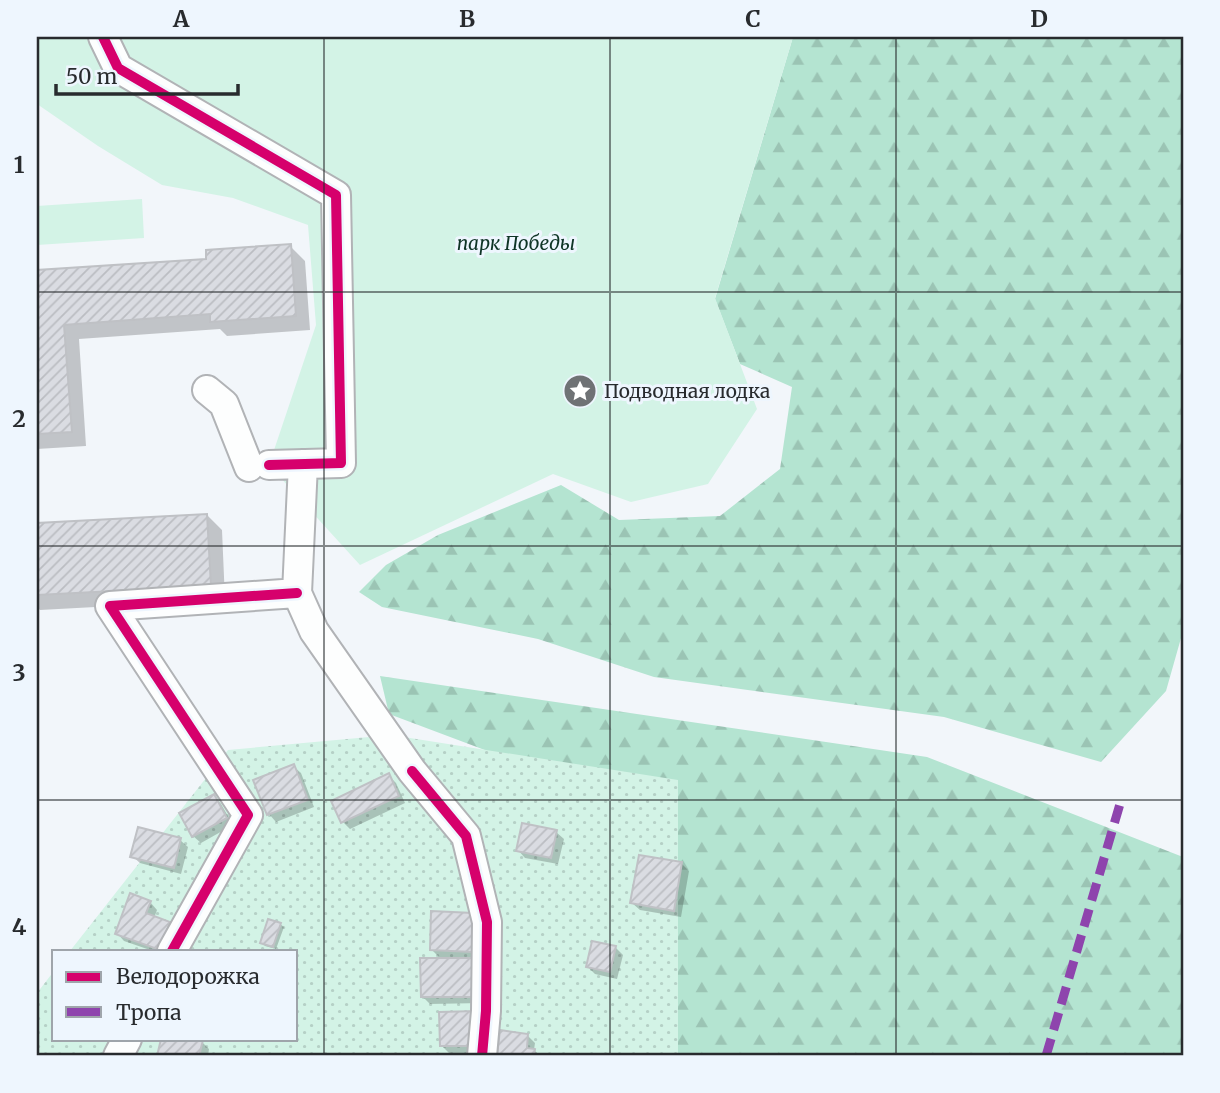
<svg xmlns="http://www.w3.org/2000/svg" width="1220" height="1093" font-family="Merriweather,serif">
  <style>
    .forest { fill: url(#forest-firs) }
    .park { fill: #d3f3e6 }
    .garden { fill: url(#garden-dots) }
    .shadow { fill: #0003 }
    .building { fill: url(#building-hatch); stroke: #bfc1c5; stroke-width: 2 }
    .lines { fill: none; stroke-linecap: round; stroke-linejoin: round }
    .minor-casing { stroke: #b1b3b6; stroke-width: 32 }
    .minor { stroke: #fdfefe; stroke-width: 28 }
    .quiet { stroke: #8e44ad; stroke-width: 9; stroke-dasharray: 18 9; stroke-linecap: butt }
    .cycleway-casing { stroke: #eef6fe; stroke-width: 15 }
    .cycleway { stroke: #d6006c; stroke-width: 10 }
    .grid { fill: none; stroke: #282b2e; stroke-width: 2; stroke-opacity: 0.55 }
    .labels { text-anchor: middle; stroke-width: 6; stroke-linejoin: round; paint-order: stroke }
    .park-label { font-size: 19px; font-style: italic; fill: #0f3526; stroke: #eef6fe }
    .poi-label { font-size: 19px; fill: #282b2e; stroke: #eef6fe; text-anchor: start }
    .neatline { fill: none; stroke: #282b2e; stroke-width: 2.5 }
    .grid-label { font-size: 23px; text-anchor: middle; font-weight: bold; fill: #282b2e }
  </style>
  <defs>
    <pattern id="forest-firs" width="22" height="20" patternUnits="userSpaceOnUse" patternTransform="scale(1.75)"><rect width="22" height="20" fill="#b4e4d1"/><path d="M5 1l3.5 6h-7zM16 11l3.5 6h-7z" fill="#9bc4b4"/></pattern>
    <pattern id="garden-dots" width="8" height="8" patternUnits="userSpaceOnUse" patternTransform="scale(1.75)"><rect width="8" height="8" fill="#d3f3e6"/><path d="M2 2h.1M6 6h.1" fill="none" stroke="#b5d0c6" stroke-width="1.8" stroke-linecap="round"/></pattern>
    <pattern id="building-hatch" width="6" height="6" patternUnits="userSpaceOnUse" patternTransform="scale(1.75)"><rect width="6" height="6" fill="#dadce2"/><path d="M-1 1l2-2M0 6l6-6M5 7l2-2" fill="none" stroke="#bbbdc2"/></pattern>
  </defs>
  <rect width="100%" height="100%" fill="#f2f6fa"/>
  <!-- forest -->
  <path class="forest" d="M793,37h390v594l-17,60 -65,71 -157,-45 -290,-40 -116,-38 -156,-32 -23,-15 27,-27 52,-30 123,-50 58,35 101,-4 60,-47 12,-82 -52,-23 -25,-65z
    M380,676l547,81 256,100v199h-531l-26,-253 -237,-89z"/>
  <!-- park -->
  <path class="park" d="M37,37h756l-78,261 42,111 -49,75 -77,18 -78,-28 -193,91 -91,-100 47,-140 -8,-100 -75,-27 -71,-13 -64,-39 -61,-42z
    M142,199l2,39 -107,7v-39z"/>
  <!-- garden -->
  <path class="garden" d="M391,735l287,45v276h-641v-63l17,-22v68h242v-88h-226l158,-201z"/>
  <!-- shadow -->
  <path class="shadow" d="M290,246l15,15 5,69 -83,6 -7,-7 -141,10 7,107 -49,3v-177l171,-12z
    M207,515l15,15 3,70 -185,10 -3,-3v-82z
    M293,766l8,7 13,34 -38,15 -7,-8z
    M388,775l8,8 9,20 -55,26 -7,-7z
    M214,796l7,8 12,21 -32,18 -8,-7z
    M556,832l8,7 -6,25 -33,-6 -7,-8z
    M180,840l8,7 -7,27 -41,-11 -8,-7z
    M682,864l7,7 -8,46 -41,-7 -8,-7z
    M150,902l7,8 -3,8 15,5 7,8 -7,20h-16l-29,-10 -7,-8z
    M472,914l10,89 -52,1 -7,-7 19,-37 -10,-10z
    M280,924l4,3 -8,22 -11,-3 -3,-4z
    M615,947l8,8 -6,24 -22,-5 -7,-7z
    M441,1013l42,40h-34l-8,-8z
    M502,1032l26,4 7,7 -1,7 6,6h-41z
    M163,1039h28l11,3 7,7 -1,7h-49z"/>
  <!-- building -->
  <path class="building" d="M291,244l5,72 -86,6v-8l-146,11 8,107 -35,2v-164l169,-11v-9z
    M207,514l4,72 -174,9v-72z
    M294,764l14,36 -41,15 -14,-35z
    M389,773l10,23 -58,27 -10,-22z
    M214,794l13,24 -35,19 -13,-24z
    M522,823l35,7 -6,28 -35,-7z
    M138,827l43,11 -7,30 -44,-11z
    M639,855l43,7 -8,49 -44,-8z
    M130,893l21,8 -5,12 24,9 -10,28 -45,-16z
    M431,911l42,2 -1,39 -42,-2z
    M268,919l13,4 -8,24 -13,-4z
    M592,941l24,5 -6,26 -24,-5z
    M420,958h55v39h-54z
    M476,1011v35h-36l-1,-34z
    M500,1030l28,4 -1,14 8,1 -1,7h-37z
    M161,1039h37l5,1 -4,16h-42z"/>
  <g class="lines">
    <defs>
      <path id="minor" d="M103,37l15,31 218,127 5,268 -72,2
        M207,390l17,14 25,63
        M303,464l-6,129 17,38 98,140 54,65 21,86 -1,89 -4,45
        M172,951l76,-136 -138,-209 187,-13
        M118,1056l9,-17"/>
    </defs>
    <!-- minor casing -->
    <use href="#minor" class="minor-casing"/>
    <!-- minor -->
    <use href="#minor" class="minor"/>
    <!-- quiet -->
    <path class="quiet" d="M1046,1056l74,-252"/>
    <defs>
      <path id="cycleway" d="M103,37l15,31 218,127 5,268 -72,2
        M412,771l54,65 21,86 -1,89 -4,45
        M172,951l76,-136 -138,-209 187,-13"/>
    </defs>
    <!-- cycleway casing -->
    <use href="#cycleway" class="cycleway-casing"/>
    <!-- cycleway -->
    <use href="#cycleway" class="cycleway"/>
  </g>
  <!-- grid -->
  <path class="grid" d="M324,37v1019M610,37v1019M896,37v1019M37,292h1146M37,546h1146M37,800h1146"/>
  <!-- icons -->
  <defs>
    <symbol id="sight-disc" viewBox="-11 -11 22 22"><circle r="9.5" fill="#6f7275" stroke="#eef6fe"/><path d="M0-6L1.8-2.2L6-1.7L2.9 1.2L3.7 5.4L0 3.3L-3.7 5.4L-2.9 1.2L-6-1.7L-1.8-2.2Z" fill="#fff"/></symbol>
  </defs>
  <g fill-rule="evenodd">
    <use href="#sight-disc" x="561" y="372" width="38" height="38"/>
  </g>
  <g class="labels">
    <!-- park labels -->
    <g class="park-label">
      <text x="516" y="250">парк Победы</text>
    </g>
    <!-- poi labels -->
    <g class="poi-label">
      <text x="604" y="398">Подводная лодка</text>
    </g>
  </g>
  <!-- border -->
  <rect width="1220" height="1093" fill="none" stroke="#eef6fe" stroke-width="77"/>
  <!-- legend -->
  <rect x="52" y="950" width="245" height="91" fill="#eef6fe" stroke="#9fa5ab" stroke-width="2"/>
  <rect x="66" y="972" width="35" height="10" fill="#d6006c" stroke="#9fa5ab" stroke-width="2"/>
  <text x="116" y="984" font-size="21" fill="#282b2e">Велодорожка</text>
  <rect x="66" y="1007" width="35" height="10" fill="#8e44ad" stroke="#9fa5ab" stroke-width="2"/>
  <text x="116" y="1020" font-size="21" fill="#282b2e">Тропа</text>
  <!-- scale -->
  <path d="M56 84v10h182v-10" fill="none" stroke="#282b2e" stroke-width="3.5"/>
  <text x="66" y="84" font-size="21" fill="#282b2e" stroke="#eef6fe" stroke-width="5" paint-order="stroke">50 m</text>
  <rect x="38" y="38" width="1144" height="1016" class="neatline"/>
  <g class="grid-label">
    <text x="181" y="27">A</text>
    <text x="467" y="27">B</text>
    <text x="753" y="27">C</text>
    <text x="1039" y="27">D</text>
    <text x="19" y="173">1</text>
    <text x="19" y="427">2</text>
    <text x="19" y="681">3</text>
    <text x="19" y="935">4</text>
  </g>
</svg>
